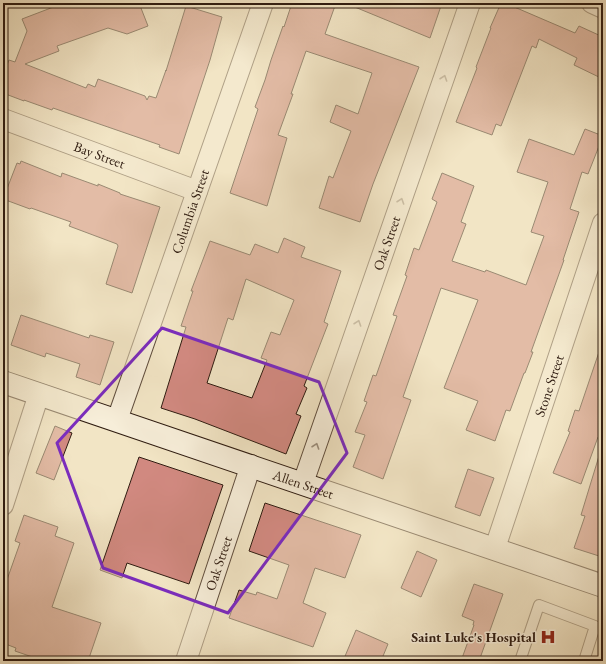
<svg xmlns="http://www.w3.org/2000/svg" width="606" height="664" font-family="'EB Garamond',serif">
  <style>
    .building { fill: #d18980; stroke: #2f1c11; fill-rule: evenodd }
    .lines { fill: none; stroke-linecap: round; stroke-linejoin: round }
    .lane-casing { stroke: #604e3e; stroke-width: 12 }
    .street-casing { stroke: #604e3e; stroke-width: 22 }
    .secondary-casing { stroke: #2f1c11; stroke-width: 24 }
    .lane { stroke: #f7eed9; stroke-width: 10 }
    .street { stroke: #f7eed9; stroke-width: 20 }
    .secondary { stroke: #f7eed9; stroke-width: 22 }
    .oneway { stroke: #9d907f }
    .marked { fill: none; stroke: #7b2cbf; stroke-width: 3; stroke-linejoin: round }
    .labels { text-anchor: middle; stroke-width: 3; stroke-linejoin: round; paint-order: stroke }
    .street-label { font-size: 14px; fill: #2f1c11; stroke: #f7eed9 }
    .poi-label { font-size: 14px; font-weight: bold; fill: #2f1c11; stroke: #f7eed9; text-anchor: end }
  </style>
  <rect width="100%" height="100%" fill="#f2e5c5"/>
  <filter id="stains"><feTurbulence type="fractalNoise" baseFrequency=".005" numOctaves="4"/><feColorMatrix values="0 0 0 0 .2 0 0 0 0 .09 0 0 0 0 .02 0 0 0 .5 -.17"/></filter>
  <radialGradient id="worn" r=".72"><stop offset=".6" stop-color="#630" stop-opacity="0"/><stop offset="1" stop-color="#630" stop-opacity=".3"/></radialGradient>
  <!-- building -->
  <path class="building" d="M64,3h75l9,23 -21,8 -19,-6 -51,18 2,5 -34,13 61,24 2,-4 7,3 3,-8 47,17 2,4 2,-4 7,2 10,-28v1l20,-65 36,11 -12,43 -31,94 -20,-7 1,-2 -107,-37 -1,2 -28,-10v1l-21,-8v-18l6,-15 6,2 12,-31 -5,-12z
    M292,3h44l-11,31 94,33 -46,117 -13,38 -41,-14 10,-32 4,2 18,-47 -21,-9 6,-17 22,9 14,-41 -66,-22 -15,43h2l-15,41 9,3 -20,68 -37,-13 28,-84 -3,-2 10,-27 6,-20 12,-34 1,1z
    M345,3h97l-12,35z
    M501,3h4l70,30 4,-7 24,11v42l-29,-14 3,-7 -38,-19 -3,9 -4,-2 -31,80 -5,-2 -4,11 -36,-13 21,-54 -1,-1 15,-39h-1z
    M585,129l18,7 -15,38 -6,-2 -12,37 9,3 -16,48h1l-33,92h2l-8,21h-1l-14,38 -4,-1 -11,31 -29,-11 12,-29 -34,-13 34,-88 -37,-12 -38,109 8,3 -28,79 -30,-12 12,-32 -10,-3 12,-30 -3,-1 9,-26 3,1 21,-60 -4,-1 14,-39 -2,-1 9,-27 5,2 18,-48 -5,-3 10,-26 32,13 -13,36 5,2 -14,37 33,11 1,-2 40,15 18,-49 -13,-4 17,-50 -31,-10 12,-33 45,16z
    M21,161l40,16 1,-4 36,13v-2l22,9v1l40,13 -28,86 -26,-9 12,-38 -1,-2 -48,-18 2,-4 -40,-14 -1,1 -27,-10 14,-36 3,1z
    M284,238l21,9 -4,10 40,14 -17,51 4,2 -24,62 3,2 -11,26 5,2 -15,38 -91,-35 -34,-11 25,-81 -5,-1 12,-35h-2l19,-50 40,14 5,-11 23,9zM246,279l48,21 -14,35 -9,-3 -10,26 6,2 -15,38 -45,-15 21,-65 5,2z
    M21,315l68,23 1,-3 24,7 -14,43 -24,-8 4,-13 -34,-11 -1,4 -34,-12z
    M600,349h3v90l-5,-2 -17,47 -28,-11 17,-41 -2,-1 7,-21 4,1z
    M55,426l17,7 -18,47 -18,-7z
    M599,456l4,1v99l-4,-2v2l-25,-8 11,-32 -4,-1z
    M139,457l84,28 -34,99 -62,-21 -5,15 -22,-8z
    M468,469l26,9 -14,38 -25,-9z
    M265,503l96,32 -16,43 -30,-10 -12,35 23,10 -13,34 -84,-29 10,-28 17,5 1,-3 20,7 12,-34 -40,-14z
    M24,515l34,12 -3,9 19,7 -22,64 49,16 -13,38h-44l-29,-10 1,-3 -13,-5v-52l17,-48 -5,-2z
    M417,551l20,9 -16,37 -20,-9z
    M474,584l29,10 -24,67h-18l13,-36h-1l1,-4 -12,-5z
    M356,630l32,14 -7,17h-38z"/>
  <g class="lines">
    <defs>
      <path id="lane" d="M520,661l19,-56 56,21 -11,35"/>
      <g id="street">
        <path d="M592,3l11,5"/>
        <path id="s1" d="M3,119l194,72"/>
        <path id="s2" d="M117,420l146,-417"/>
        <path id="s3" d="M303,483l167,-480"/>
        <path d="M3,505l36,-111"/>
        <path id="s4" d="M495,548l108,-325"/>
        <path id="s5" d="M186,661l65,-196"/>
      </g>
      <g id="secondary">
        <path id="s6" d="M3,382l600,204"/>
      </g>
    </defs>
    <!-- lane casing -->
    <use href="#lane" class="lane-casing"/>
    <!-- street casing -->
    <use href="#street" class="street-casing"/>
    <!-- secondary casing -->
    <use href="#secondary" class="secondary-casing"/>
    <!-- lane -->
    <use href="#lane" class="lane"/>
    <!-- street -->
    <use href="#street" class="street"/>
    <!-- secondary -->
    <use href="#secondary" class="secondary"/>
  </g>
  <!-- one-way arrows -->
  <defs><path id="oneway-chevron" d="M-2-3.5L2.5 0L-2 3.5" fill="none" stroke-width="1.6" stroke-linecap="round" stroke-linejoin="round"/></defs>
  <g class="oneway">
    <use href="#oneway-chevron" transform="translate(444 78) rotate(-71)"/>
    <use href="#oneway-chevron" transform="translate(401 201) rotate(-71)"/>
    <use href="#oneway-chevron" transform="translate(358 323) rotate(-71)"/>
    <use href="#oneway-chevron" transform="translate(316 446) rotate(-71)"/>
  </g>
  <!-- marked area -->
  <path d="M0 0H606V664H0ZM162,328l157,54 28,71 -119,160 -125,-45 -46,-125z" fill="#f2e5c5" fill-opacity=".55" fill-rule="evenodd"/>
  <path class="marked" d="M162,328l157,54 28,71 -119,160 -125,-45 -46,-125z"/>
  <!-- icons -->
  <defs>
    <symbol id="hospital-bare" viewBox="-9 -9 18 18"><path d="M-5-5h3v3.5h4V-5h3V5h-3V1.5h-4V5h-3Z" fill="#8f2418" stroke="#f7eed9" stroke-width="2.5" paint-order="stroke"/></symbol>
  </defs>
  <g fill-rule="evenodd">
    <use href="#hospital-bare" x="537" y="626" width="22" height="22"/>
  </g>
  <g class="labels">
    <!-- street labels -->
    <g class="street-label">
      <text dy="5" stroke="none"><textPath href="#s1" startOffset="103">Bay Street</textPath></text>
      <text dy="5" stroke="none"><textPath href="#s2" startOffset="221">Columbia Street</textPath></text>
      <text dy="5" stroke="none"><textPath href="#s3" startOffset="254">Oak Street</textPath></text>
      <text dy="5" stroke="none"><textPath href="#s4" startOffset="171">Stone Street</textPath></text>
      <text dy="5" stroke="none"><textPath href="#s6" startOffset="317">Allen Street</textPath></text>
      <text dy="5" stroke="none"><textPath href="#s5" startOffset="103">Oak Street</textPath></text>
    </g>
    <!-- poi labels -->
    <g class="poi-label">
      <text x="536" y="642">Saint Luke's Hospital</text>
    </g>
  </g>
  <!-- margin -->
  <rect width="606" height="664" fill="none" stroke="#f2e5c5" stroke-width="16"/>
  <rect x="4" y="4" width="598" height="656" fill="none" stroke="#2f1c11" stroke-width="2"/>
  <rect x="8" y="8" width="590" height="648" fill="none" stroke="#2f1c11"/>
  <rect width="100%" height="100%" filter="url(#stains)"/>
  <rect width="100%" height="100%" fill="url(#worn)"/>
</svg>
